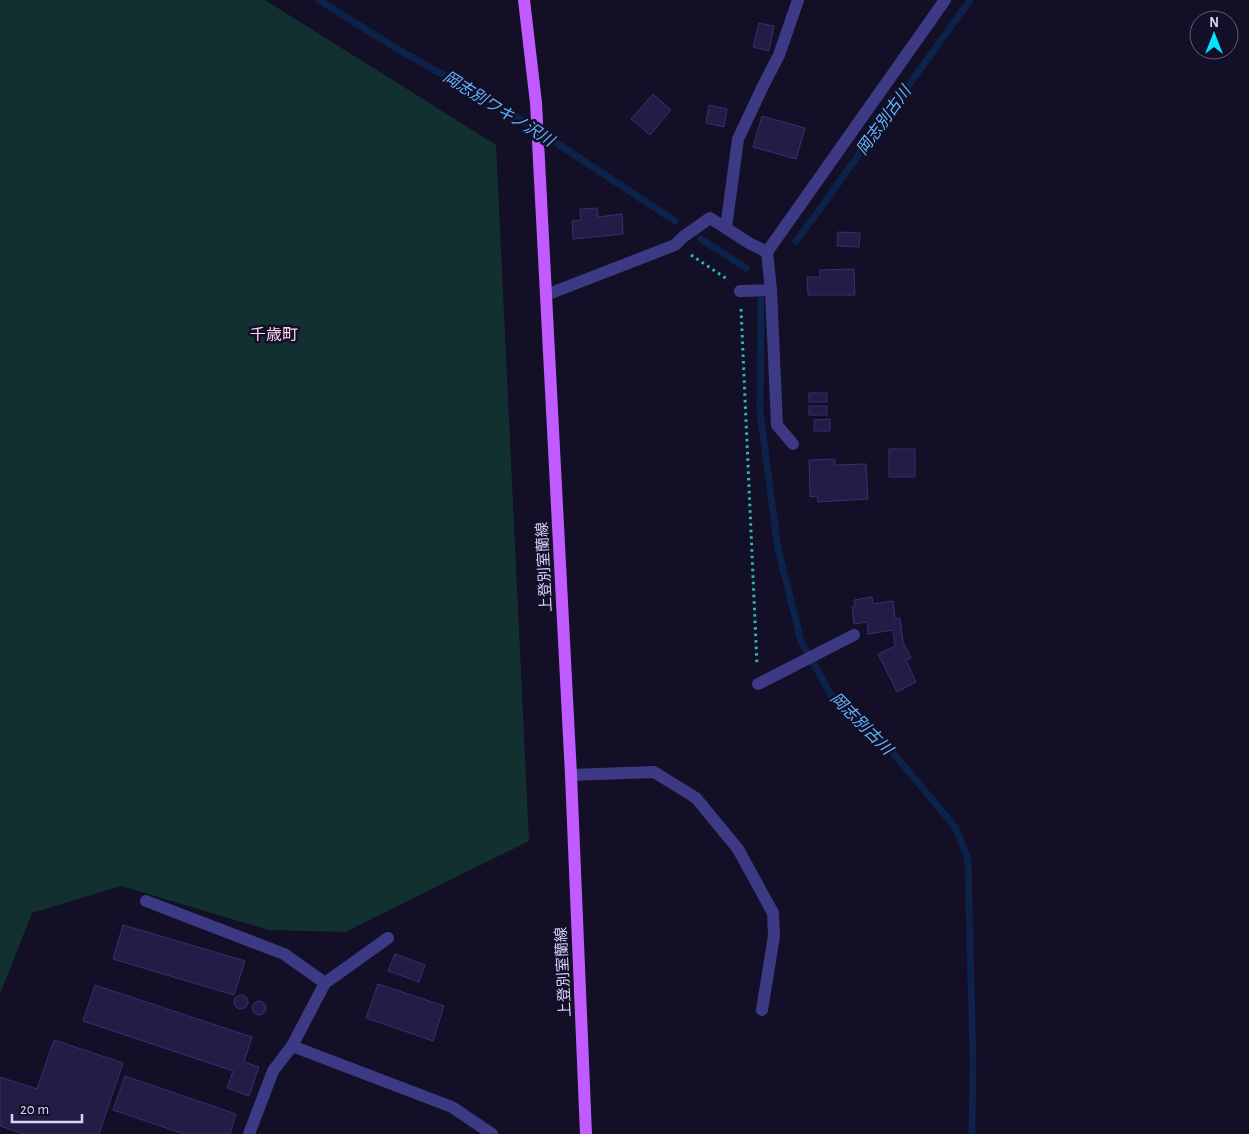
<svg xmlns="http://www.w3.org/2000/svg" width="1249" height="1134" font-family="'Alegreya Sans','Noto Sans JP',sans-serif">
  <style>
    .green { fill: #12302f }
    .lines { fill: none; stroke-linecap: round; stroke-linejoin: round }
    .stream { stroke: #0c2248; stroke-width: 7 }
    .building { fill: #241b47; stroke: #3b2d73 }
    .path { stroke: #2fb8b0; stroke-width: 3; stroke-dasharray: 2.5 4; stroke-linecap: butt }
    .minor { stroke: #3d3a85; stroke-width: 12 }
    .major { stroke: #c25bff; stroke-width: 12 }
    .labels { text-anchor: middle; stroke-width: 5; stroke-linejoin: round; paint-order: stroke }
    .street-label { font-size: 15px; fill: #d9d4ff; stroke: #130f26 }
    .water-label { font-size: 16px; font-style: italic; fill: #62b6ff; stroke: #130f26 }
    .neighbourhood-label { font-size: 16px; fill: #ffd6f0; stroke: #130f26 }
  </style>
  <rect width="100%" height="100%" fill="#130f26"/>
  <!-- green -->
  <path class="green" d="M0,0h265l231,145 33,696 -184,91 -76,-2 -148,-44 -89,27 -32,81z"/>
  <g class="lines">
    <!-- stream -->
    <path class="stream" d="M319,0l70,44 131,75 155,102
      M701,239l45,29
      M796,241l26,-35 148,-206
      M761,300l-1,112 18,137 23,92 30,54 63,59 61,73 13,32 5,203 -1,72"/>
  </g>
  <!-- building -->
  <path class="building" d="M759,23l15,3 -5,25 -16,-4z
    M653,94l18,16 -21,25 -19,-16z
    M709,105l18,4 -3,18 -18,-4z
    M762,116l43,12 -9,31 -43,-12z
    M597,208l1,9 24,-3 1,20 -50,5 -1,-18 9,-1 -1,-11z
    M838,232l22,1 -1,14 -22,-1z
    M854,269l1,26h-47l-1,-18h13v-7z
    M809,393h18v9h-18z
    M809,406h18v9h-18z
    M830,419v12h-16v-11z
    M889,449h26v28h-26z
    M835,459v6l31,-1 2,35 -50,3 -1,-6 -7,1 -1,-37z
    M872,597l1,7 20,-3 2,18 5,-1 3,24 8,16 -5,2 10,22 -19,10 -19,-38 17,-8 -2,-16 -25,4 -1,-12 -13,2 -2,-17 3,-1 -1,-6z
    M123,925l122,36 -11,34 -121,-36z
    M395,954l30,11 -6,17 -31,-11z
    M378,984l66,22 -11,35 -67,-23z
    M95,985l157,52 -8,25 15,5 -10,29 -22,-8 6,-17 -150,-50z
    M234 1002a7 7 0 1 1 14 0a7 7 0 1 1-14 0Z
    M252 1008a7 7 0 1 1 14 0a7 7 0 1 1-14 0Z
    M54,1040l69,23 -24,71h-76l-23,-8v-49l37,12z
    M125,1076l111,38 -6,20h-46l-71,-24z"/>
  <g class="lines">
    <!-- path -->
    <path class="path" d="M691,255l36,24
      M741,309l16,356"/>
    <!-- minor -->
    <path class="minor" d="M726,228l12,-89 25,-53 16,-31 19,-55
      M767,252l4,38 6,135 16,19
      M740,291l31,-1
      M546,295l129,-50 8,-8 27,-19 39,25 18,9 178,-252
      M758,684l96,-49
      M571,775l83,-3 42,26 42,51 35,64 1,23 -12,74
      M146,901l138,53 41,29 -33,63 160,61 40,27
      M325,983l63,-45
      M249,1134l24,-63 19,-25"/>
    <!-- major -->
    <path class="major" d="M524,0l12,103 35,672 15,359"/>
  </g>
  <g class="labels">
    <!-- street labels -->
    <g class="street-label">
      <text transform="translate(544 567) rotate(-93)" y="5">上登別室蘭線</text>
      <text transform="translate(563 972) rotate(-93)" y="5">上登別室蘭線</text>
    </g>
    <!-- water labels -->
    <g class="water-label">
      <text transform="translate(499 108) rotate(32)" y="6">岡志別ワキノ沢川</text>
      <text transform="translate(883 120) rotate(-54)" y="6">岡志別古川</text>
      <text transform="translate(862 723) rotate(45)" y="6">岡志別古川</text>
    </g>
    <!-- neighbourhood labels -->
    <g class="neighbourhood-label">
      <text x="274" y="340">千歳町</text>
    </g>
  </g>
  <!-- north arrow -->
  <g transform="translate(1214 35)"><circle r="24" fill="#130f26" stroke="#625e7d"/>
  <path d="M0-4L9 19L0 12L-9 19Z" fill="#00e5ff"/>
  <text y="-8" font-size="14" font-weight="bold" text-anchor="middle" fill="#d9d4ff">N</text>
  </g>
  <!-- scale -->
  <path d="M12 1114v8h70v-8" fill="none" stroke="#d9d4ff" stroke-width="2.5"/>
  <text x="20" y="1114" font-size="15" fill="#d9d4ff" stroke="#130f26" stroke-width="4" paint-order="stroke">20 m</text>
</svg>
